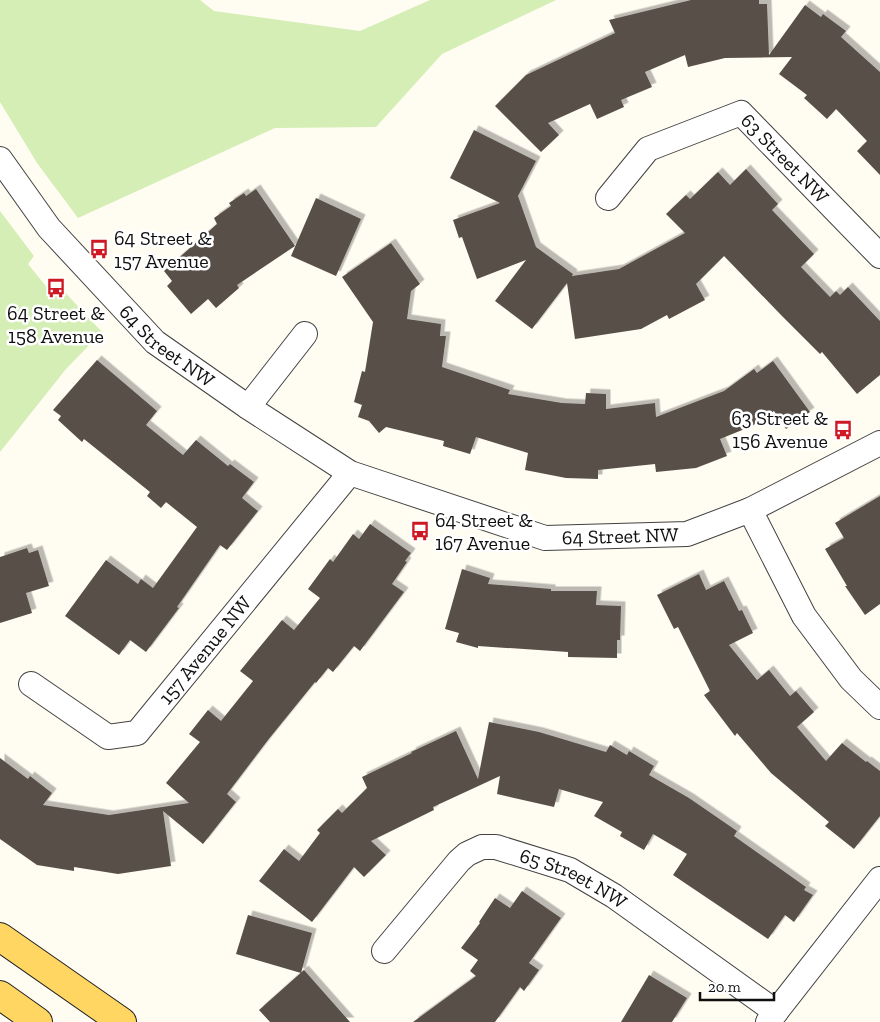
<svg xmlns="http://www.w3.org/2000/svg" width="880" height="1022" font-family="'Zilla Slab',serif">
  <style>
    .green { fill: #d4eeb5 }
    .building { fill: #594f4a; filter: url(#shadow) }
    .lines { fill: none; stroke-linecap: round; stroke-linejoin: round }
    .minor-casing { stroke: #424242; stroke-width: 26 }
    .major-casing { stroke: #202020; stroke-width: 30 }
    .minor { stroke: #fff; stroke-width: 24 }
    .major { stroke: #ffd661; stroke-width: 28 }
    .labels { text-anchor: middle; stroke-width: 5; stroke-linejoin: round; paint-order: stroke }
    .street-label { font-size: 20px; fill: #0f0f0f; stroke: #fff }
    .poi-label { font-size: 20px; fill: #0f0f0f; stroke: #fff; text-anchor: start }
  </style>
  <defs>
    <filter id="shadow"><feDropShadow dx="4.5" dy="-4.5" stdDeviation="0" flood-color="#0004"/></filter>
  </defs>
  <rect width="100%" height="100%" fill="#fffcf1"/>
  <!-- green -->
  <path class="green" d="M0,0h200l14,11 146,20 70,-31h126l-114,54 -66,73 -101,1 -197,90 -41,-55 -37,-61z
    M0,211l34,45 -6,8 21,26 10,-4 43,46 -36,37 -66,83z"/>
  <!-- building -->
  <path class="building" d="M691,0h68v4h8l2,51 36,-50 16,12 2,-3 23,17 -5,6 39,35v103l-23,-24 10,-10 -31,-32 -9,10 -23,-21 3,-3 -28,-21 13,-17 -67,1 -37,9 -3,-12 -40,17 7,15 -31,13 3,7 -27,12 -7,-15 -42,19 11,12 -18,17 -46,-46 31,-31 89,-42 -6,-13z
    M474,130l62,31 -18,35 18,51 37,27 -1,2 47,-7 66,-36 -19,-19 20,-19 4,4 28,-27 12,13 16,-16 32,35 -6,6 42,44 -13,13 29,30 6,-6 4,4 8,-8 32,34v54l-23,19 -35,-42 -2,2 -39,-39 -57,-59 -28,28 9,16 -36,19 -2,-4 -26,14 -66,10 -8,-56 -35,46 -37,-28 31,-41 -49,19 -15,-42 -3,1 -6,-18 47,-17 -50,-25z
    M256,189l39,57 -58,39 2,3 -23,20 -8,-9 -17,15 -24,-28 5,-5 -8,-10 53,-47 -3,-6 17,-12 -2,-3 15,-10 2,3z
    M316,198l45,21 -25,57 -45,-20z
    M391,243l29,41 -9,7 -4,28 34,5 -1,12h6l-4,31 68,23 -2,4 54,9 23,1 1,-11 20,1v15l49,-6 1,14 68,-26 30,-22 3,4 16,-12 37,51 -24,17 -12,-18 -22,15 -32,13 7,17 -31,12 -40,4 -1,-8 -57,6v9l-32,-1 -41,-8 3,-17 -52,-16 -6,17 -27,-8 1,-5 -58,-14 -7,6 -10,-12 -11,-4 4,-12 -8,-3 8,-31 3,1 8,-50 -31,-45z
    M97,360l60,51 -11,14 37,30 13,-15 32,26 2,-2 24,18 -12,16 16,13 -31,39 -7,-5 -43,62 2,1 -33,44 -16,-12 -11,15 -54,-39 41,-56 32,24 3,-5 12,9 44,-61 -31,-25 -5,6 -14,-12 3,-4 -66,-53 -2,3 -24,-22 3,-4 -8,-6z
    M880,496v108l-15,11 -20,-29h2l-22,-37 19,-11 -9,-15z
    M370,524l41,29 -6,8 2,1 -15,22 12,8 -44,59 -6,-5 -21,26 -5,-4 -12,15 -1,-1 -47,58 -41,54 9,8 -33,42 -40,-33 8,55 -53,8 -44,-7v4l-37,-6 -37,-26v-81l28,21 2,-3 22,17 -9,12 66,10 80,-12 -23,-20 34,-41 -11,-8 19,-24 13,11 32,-40 -13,-10 42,-51 12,10 26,-32 -12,-9 22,-30 3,3 20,-28 6,5z
    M27,548l2,5 9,-3 11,36 -23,7 6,20 -32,10v-66z
    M462,569l28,9 -2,6 63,5v2h46l-1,14 25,1 -1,34h-3v18l-49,-1v-5l-90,-6v2l-22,-6 3,-9 -14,-4z
    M699,574l7,16 18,-9 15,30 3,-1 11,23 -24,12 28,35 12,-10 21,26 6,-5 18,21 -17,15 29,34 16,-18 24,19 1,-1 13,10v45l-26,33 -29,-23 4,-4 -58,-49 -34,-40 -2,3 -31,-41 6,-4 -32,-64 -4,2 -17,-34z
    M489,722l50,10 67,20 4,-7 17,10 2,-4 25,15 -5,9 40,23 48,33 -3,5 72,51 -2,3 9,5 -19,27 -9,-7 -17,24 -95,-64 14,-21 -34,-20 -9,16 -24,-14 2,-4 -28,-16 9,-14 -44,-13 -5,18 -57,-13 3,-18 -67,31 1,3 -63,31 15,14 -22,22 -10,-10 -42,55 -53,-41 25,-32 15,12 21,-28 -3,-3 21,-21 4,4 25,-25 -5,-11 50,-24 -1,-1 45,-21 22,48z
    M522,891l39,27 -32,45 10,7 -15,21 -4,-4 -25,35h-82l63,-46 -6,-5 8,-11 -17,-12 19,-25 -1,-1 16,-24 15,10z
    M248,915l64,18 -11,40 -65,-19z
    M304,970l46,52h-80l-11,-12z
    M649,975l38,23 -15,24h-51z"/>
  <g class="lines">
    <defs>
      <g id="minor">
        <path id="s1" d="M0,159l49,69 106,114 93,65 102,66 195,65 142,-4 63,-24 130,-67"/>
        <path id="s2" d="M608,198l40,-49 93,-36 139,143"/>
        <path d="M248,407l57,-73"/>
        <path d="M750,510l54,106 47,63 29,28"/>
        <path id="s3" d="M31,684l77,53 29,-4 213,-260"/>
        <path id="s4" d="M384,951l75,-90 8,-7 15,-7h14l74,23 44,26 162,116"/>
        <path d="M768,1022l112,-143"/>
      </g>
      <path id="major" d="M0,937l122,85
        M0,995l38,27"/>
    </defs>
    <!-- minor casing -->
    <use href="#minor" class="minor-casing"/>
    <!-- major casing -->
    <use href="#major" class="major-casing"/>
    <!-- minor -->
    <use href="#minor" class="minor"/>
    <!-- major -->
    <use href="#major" class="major"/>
  </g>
  <!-- icons -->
  <defs>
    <symbol id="bus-bare" viewBox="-9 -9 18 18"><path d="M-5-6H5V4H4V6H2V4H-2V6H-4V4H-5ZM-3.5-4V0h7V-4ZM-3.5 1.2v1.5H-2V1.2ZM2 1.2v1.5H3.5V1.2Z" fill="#ce1823" stroke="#fff" stroke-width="2.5" paint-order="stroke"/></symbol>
  </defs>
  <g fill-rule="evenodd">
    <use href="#bus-bare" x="85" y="235" width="28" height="28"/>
    <use href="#bus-bare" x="42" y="274" width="28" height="28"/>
    <use href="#bus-bare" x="829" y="416" width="28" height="28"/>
    <use href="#bus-bare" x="406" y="517" width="28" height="28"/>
  </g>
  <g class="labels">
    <!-- street labels -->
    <g class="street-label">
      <text dy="7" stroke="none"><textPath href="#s2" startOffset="226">63 Street NW</textPath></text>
      <text dy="7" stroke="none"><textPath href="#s1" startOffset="252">64 Street NW</textPath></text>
      <text dy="7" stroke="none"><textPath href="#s1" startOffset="756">64 Street NW</textPath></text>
      <text dy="7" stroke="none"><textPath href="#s3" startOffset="230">157 Avenue NW</textPath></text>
      <text dy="7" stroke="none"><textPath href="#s4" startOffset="242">65 Street NW</textPath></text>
    </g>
    <!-- poi labels -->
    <g class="poi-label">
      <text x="114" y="245">64 Street &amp;<tspan x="114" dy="23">157 Avenue</tspan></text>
      <text x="56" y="320" text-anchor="middle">64 Street &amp;<tspan x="56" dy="23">158 Avenue</tspan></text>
      <text x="828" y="425" text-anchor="end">63 Street &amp;<tspan x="828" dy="23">156 Avenue</tspan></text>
      <text x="435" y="527">64 Street &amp;<tspan x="435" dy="23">167 Avenue</tspan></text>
    </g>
  </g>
  <!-- scale -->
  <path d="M700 992v8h74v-8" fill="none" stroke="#0f0f0f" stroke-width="2.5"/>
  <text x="708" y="992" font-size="15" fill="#0f0f0f" stroke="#ffffff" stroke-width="4" paint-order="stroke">20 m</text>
</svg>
